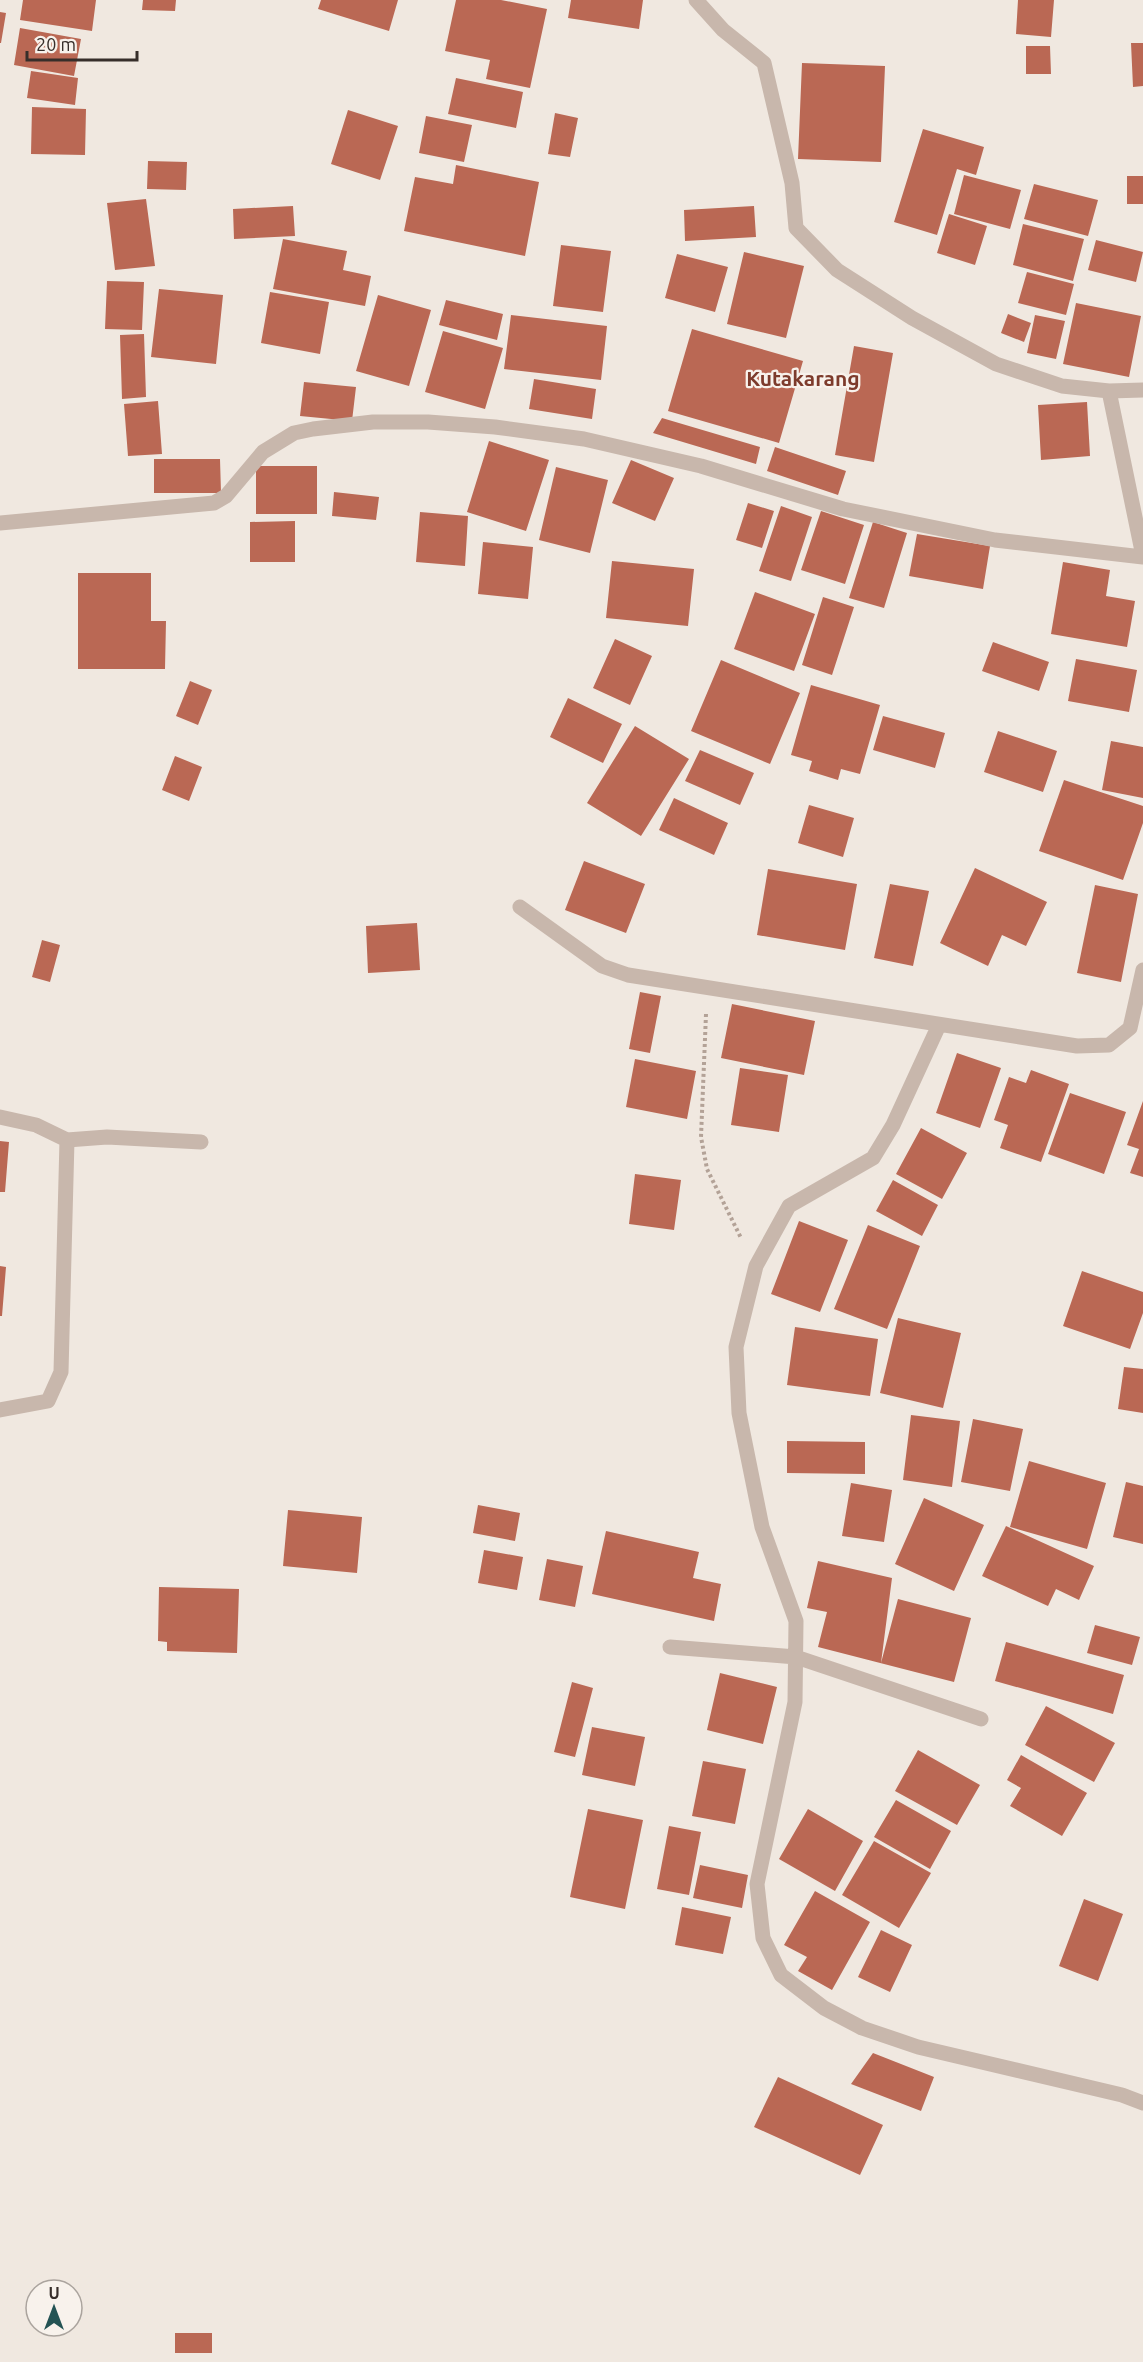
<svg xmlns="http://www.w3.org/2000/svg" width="1143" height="2362" font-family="Ubuntu,sans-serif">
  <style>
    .building { fill: #ba6854 }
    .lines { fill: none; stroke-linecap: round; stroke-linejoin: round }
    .path { stroke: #b3a297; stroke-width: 4; stroke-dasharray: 3 3; stroke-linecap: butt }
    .street { stroke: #c8b7ac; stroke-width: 15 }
    .labels { text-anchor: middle; stroke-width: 4.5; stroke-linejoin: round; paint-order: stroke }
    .quarter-label { font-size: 21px; font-weight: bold; fill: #7d3b2c; stroke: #f8f2ec }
  </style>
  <rect width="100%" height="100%" fill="#f0e8e0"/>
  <!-- building -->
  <path class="building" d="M23,0h73l-4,31 -72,-11z
    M143,0h33l-1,11 -33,-1z
    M321,0h77l-9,31 -71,-22z
    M456,0h45l46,9 -17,79 -44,-9 4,-19 -45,-9z
    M571,0h72l-4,29 -71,-11z
    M1018,0h36l-3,37 -35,-3z
    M0,12l6,1 -5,30h-1z
    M20,28l61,11 -7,37 -60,-11z
    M1131,43h12v43l-10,1z
    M1026,46h24l1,28h-25z
    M802,63l83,3 -4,96 -83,-3z
    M31,71l47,7 -3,27 -48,-7z
    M456,78l67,14 -7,36 -68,-14z
    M32,107l54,2 -1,46 -54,-1z
    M348,110l50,16 -18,54 -49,-16z
    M555,113l23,5 -8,39 -22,-3z
    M426,116l46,9 -8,37 -45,-9z
    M923,129l61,18 -8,28 -19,-6 -20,66 -43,-13z
    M148,161l39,1 -1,28 -39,-1z
    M456,165l83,17 -14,74 -121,-25 11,-54 38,7z
    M964,175l57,15 -11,39 -56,-15z
    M1127,176h16v28h-16z
    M1034,184l64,16 -10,36 -64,-17z
    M146,199l9,67 -40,4 -8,-67z
    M293,206l2,30 -61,3 -1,-30z
    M754,206l2,31 -71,4 -1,-31z
    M949,214l38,12 -12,39 -38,-12z
    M1023,224l61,15 -11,42 -60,-16z
    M283,239l64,12 -4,19 28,6 -6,30 -92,-17z
    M1096,240l47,12 -7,30 -48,-12z
    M561,245l50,6 -8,61 -50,-6z
    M744,252l60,14 -18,72 -59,-14z
    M677,254l51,13 -13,45 -50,-14z
    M1027,272l47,12 -8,31 -48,-12z
    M107,281l37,1 -2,48 -37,-1z
    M159,289l64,6 -7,69 -65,-7z
    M270,292l59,10 -9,52 -59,-11z
    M378,295l53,15 -22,76 -53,-15z
    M446,300l57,14 -6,26 -58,-15z
    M1076,303l65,13 -12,61 -66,-13z
    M1008,314l23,9 -7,19 -23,-9z
    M511,315l96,11 -6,54 -97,-11z
    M1035,315l30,6 -9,38 -29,-6z
    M692,329l111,32 -24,82 -111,-32z
    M443,331l60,17 -18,61 -60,-17z
    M144,334l2,63 -24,2 -2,-64z
    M854,346l39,7 -19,109 -39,-7z
    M534,379l62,10 -4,30 -63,-10z
    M304,382l52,5 -4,34 -52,-5z
    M158,401l4,53 -34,2 -4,-52z
    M1087,402l3,54 -49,4 -3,-55z
    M662,418l98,29 -4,17 -103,-31z
    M489,441l60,19 -23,71 -59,-19z
    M775,447l71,24 -8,24 -71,-24z
    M154,459h66l1,34h-67z
    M631,460l43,18 -19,43 -43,-18z
    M256,466h61v48h-61z
    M556,467l52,13 -18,73 -51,-13z
    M334,492l45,5 -3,23 -44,-4z
    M748,503l26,8 -12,37 -26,-8z
    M781,506l31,11 -21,64 -32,-10z
    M821,511l43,14 -19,59 -44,-14z
    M420,512l48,4 -3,50 -49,-4z
    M295,521v41h-45v-40z
    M873,522l34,11 -23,75 -35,-10z
    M917,534l73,12 -7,43 -74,-13z
    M483,542l50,5 -5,52 -50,-5z
    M612,561l82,8 -6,57 -82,-8z
    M1063,562l47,8 -4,26 29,5 -8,46 -76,-13z
    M78,573h73v48h15l-1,48h-87z
    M755,592l60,22 -21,57 -60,-22z
    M823,597l31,10 -22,68 -30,-10z
    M615,639l37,17 -22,49 -37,-17z
    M993,642l56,20 -10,29 -57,-20z
    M1076,659l61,11 -8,42 -61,-11z
    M721,660l79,33 -30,71 -79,-33z
    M190,681l22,9 -14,35 -22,-9z
    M811,685l69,20 -20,69 -19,-5 -3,11 -29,-9 3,-10 -21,-6z
    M568,698l54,26 -19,39 -53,-26z
    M883,716l62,17 -10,35 -62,-18z
    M635,726l54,33 -48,77 -54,-33z
    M998,731l59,20 -14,41 -59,-20z
    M1111,741l32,6v51l-41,-8z
    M700,750l54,23 -14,32 -55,-24z
    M175,756l27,11 -13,34 -27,-11z
    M1064,780l79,26v17l-20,57 -84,-29z
    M674,798l54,25 -14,32 -55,-25z
    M809,805l45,13 -11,39 -45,-14z
    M584,861l61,23 -19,49 -61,-23z
    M975,868l72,34 -21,44 -24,-11 -14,31 -48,-23z
    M768,869l89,15 -12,66 -88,-15z
    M890,884l39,7 -16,75 -39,-8z
    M1095,885l43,9 -17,88 -44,-9z
    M417,923l3,47 -52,3 -2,-47z
    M42,940l18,5 -10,37 -18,-5z
    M640,992l21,4 -11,57 -21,-4z
    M732,1004l83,17 -11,54 -83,-17z
    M957,1053l44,15 -21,60 -44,-15z
    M635,1059l61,12 -9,48 -61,-12z
    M740,1068l48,7 -9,57 -48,-7z
    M1031,1070l38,14 -28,78 -41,-14 8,-23 -14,-5 15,-43 17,6z
    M1070,1093l56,19 -22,62 -56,-20z
    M1143,1101v76l-13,-4 9,-24 -12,-4z
    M921,1128l46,25 -25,46 -46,-25z
    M0,1141l9,1 -4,50h-5z
    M635,1174l46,6 -7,50 -45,-6z
    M893,1180l45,25 -16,31 -46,-25z
    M799,1221l49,19 -28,72 -49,-18z
    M868,1225l52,21 -33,83 -53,-20z
    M0,1266l6,1 -4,49h-2z
    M1082,1271l61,21v21l-13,36 -67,-23z
    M898,1318l63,15 -18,75 -63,-15z
    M795,1327l83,12 -8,57 -83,-11z
    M1124,1367l19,2v44l-25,-4z
    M911,1415l49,6 -8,66 -49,-7z
    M973,1419l50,10 -13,62 -49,-9z
    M787,1441l78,1v32l-78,-1z
    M1029,1461l77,22 -19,66 -77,-22z
    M1126,1482l17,4v58l-30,-7z
    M851,1483l41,7 -8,52 -42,-6z
    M924,1498l60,27 -30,66 -59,-27z
    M478,1505l42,8 -5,28 -42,-8z
    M288,1510l74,7 -5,56 -74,-7z
    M1006,1526l88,40 -15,34 -23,-11 -8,17 -66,-30z
    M606,1531l93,21 -6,26 28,6 -7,37 -122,-27z
    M484,1550l39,7 -6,33 -39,-7z
    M547,1559l36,7 -8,41 -36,-7z
    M818,1561l74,17 -11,85 17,-64 73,19 -17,64 -136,-35 9,-35 -20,-4z
    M159,1587l80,2 -2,64 -70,-2v-9l-9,-1z
    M1095,1625l45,12 -8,28 -45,-12z
    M1006,1642l118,33 -11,39 -118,-33z
    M720,1673l57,14 -14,57 -56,-14z
    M572,1682l21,6 -18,69 -21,-5z
    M1046,1706l69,37 -21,39 -69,-37z
    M592,1727l53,10 -10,49 -53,-11z
    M918,1750l62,35 -23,40 -62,-34z
    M1021,1755l66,38 -25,43 -52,-30 11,-18 -14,-8z
    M703,1761l43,8 -11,55 -43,-8z
    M896,1800l55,31 -21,38 -56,-32z
    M588,1809l55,11 -18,89 -55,-12z
    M808,1809l55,32 -28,50 -56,-32z
    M669,1826l32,6 -12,63 -32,-6z
    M874,1841l57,32 -32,55 -57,-33z
    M700,1865l48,10 -6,33 -49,-10z
    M815,1891l55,31 -38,68 -34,-19 9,-14 -23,-12z
    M1084,1899l39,15 -25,67 -39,-15z
    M682,1907l49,10 -8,37 -48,-9z
    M881,1930l31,15 -22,47 -32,-15z
    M873,2053l61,24 -13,34 -70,-27z
    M778,2077l105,48 -23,50 -106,-48z
    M175,2333h37v20h-37z"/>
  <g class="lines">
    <!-- path -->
    <path class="path" d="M706,1014l-5,123 6,32 34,69"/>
    <!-- street -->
    <path class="street" d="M696,0l27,30 41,33 28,120 4,45 41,42 75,48 84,46 66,22 47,5 34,-1
      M1109,391l34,165
      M0,523l214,-20 12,-7 37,-44 31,-19 19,-4 60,-7h55l67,5 89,12 117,27 142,43 152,31 148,17
      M520,907l82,59 26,9 449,71 32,-1 21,-17 13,-58
      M939,1025l-46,100 -20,33 -84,48 -33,60 -20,81 3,66 23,114 34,94 -1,81 -38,182 6,54 18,37 43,33 38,20 56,19 204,48 21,8
      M0,1117l36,8 31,15 40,-3 94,5
      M0,1410l48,-9 13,-29 6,-232
      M670,1647l126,10 185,62"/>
  </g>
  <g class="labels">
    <!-- quarter labels -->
    <g class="quarter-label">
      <text x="803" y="386">Kutakarang</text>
    </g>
  </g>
  <!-- north arrow -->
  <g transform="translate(54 2308)"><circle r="28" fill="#f8f2ec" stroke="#aba49e" stroke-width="1.5"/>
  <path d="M0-4.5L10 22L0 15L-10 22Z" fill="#245354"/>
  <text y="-9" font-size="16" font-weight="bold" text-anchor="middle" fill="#372e2a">U</text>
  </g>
  <!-- scale -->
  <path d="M27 51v9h110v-9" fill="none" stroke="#372e2a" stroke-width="3"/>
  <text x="36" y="51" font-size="18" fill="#372e2a" stroke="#f8f2ec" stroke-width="4.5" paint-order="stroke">20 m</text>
</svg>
